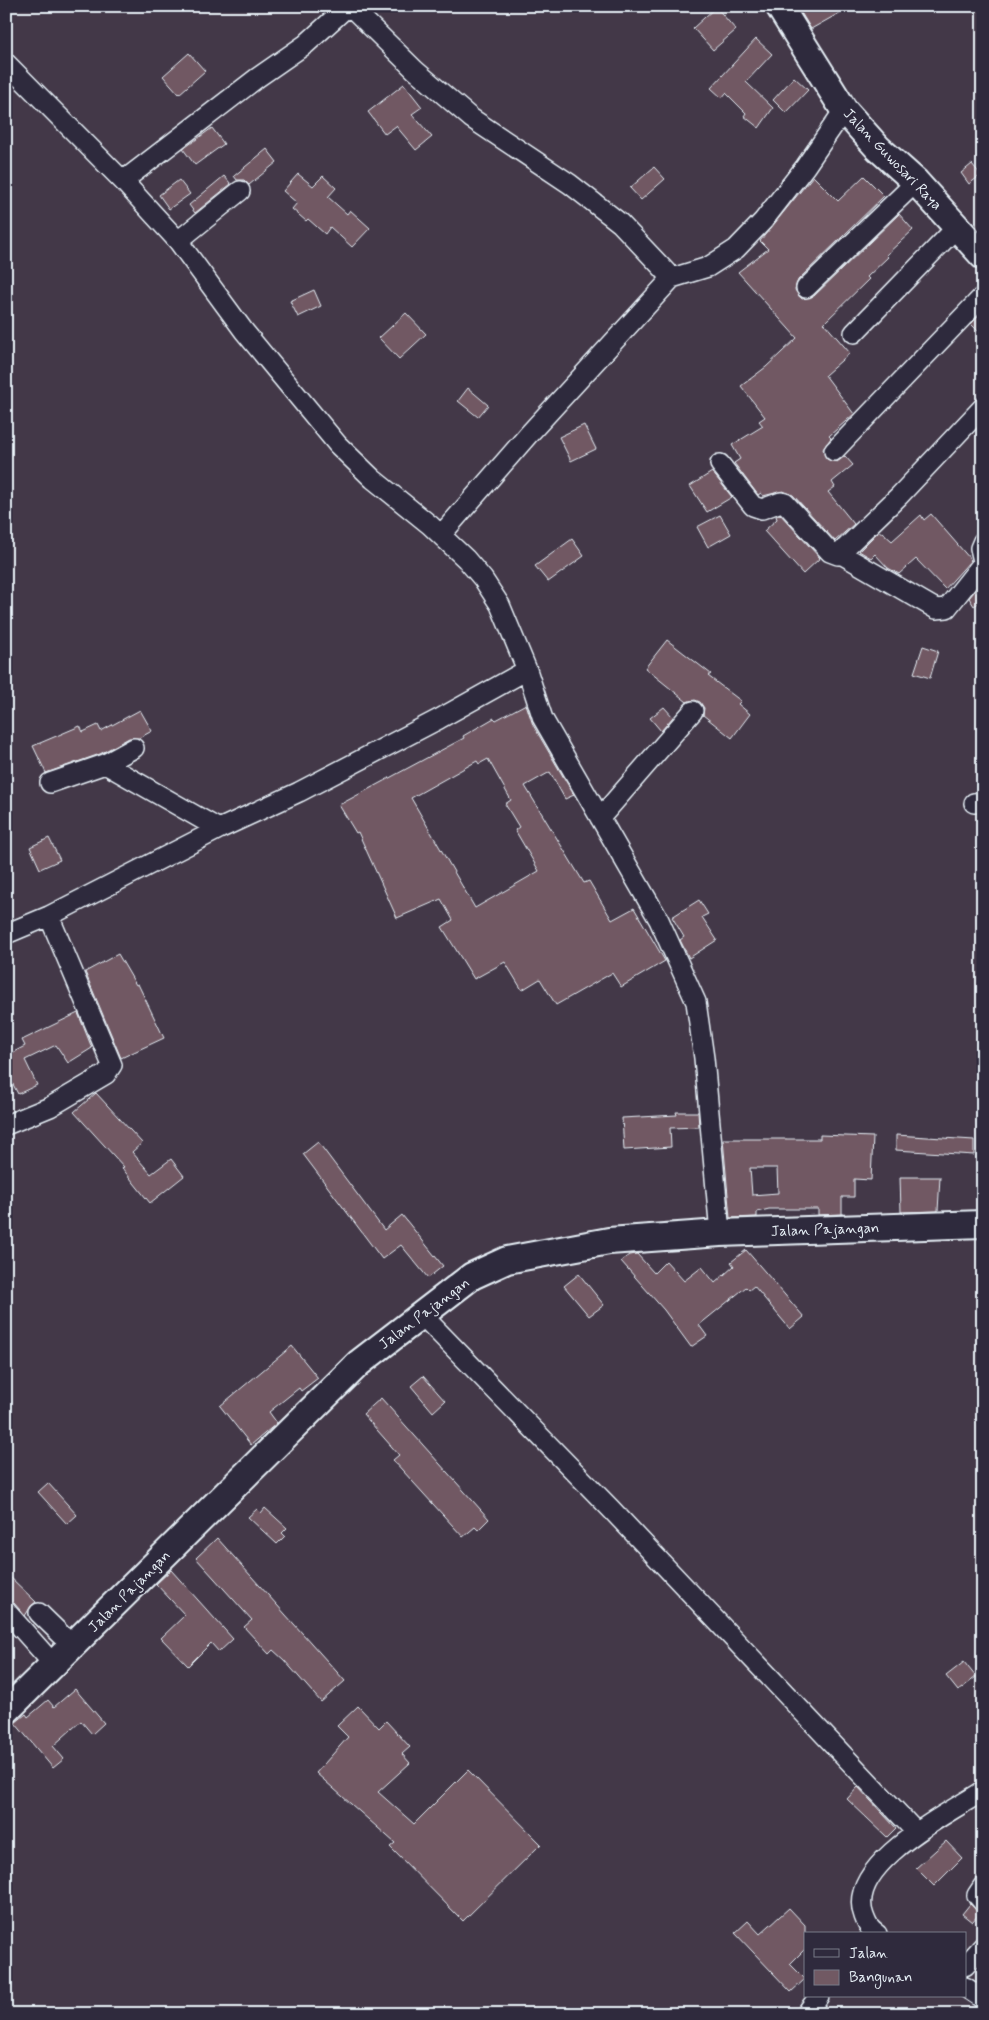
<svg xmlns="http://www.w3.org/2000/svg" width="989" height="2020" font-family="Mynerve,sans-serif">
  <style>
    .building { fill: #715963; stroke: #e8f1f8; fill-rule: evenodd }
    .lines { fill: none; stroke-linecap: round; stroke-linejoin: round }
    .street-casing { stroke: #e8f1f8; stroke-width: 22 }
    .secondary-casing { stroke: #e8f1f8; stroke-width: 30 }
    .street { stroke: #2f2a3d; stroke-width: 19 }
    .secondary { stroke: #2f2a3d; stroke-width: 26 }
    .labels { text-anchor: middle; stroke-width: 4; stroke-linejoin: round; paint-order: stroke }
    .street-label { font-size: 15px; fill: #e8f1f8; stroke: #2f2a3d }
  </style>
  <rect width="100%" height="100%" fill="#433848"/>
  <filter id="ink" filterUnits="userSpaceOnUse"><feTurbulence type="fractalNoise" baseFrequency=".02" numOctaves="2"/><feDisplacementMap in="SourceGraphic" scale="10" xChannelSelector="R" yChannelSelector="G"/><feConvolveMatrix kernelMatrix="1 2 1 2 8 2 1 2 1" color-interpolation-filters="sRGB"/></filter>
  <g filter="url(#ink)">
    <!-- building -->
    <path class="building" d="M797,6h55l-41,23z
      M716,7l20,23 -23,20 -20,-22z
      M756,39l16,15 -26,28 27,26 -14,20 -15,-12 2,-3 -20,-20 -4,5 -11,-10z
      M189,53l16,18 -26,23 -16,-18z
      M794,77l14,13 -22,23 -13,-13z
      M404,84l18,23 -10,7 20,23 -16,13 -20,-24 -11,8 -17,-22z
      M212,128l12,16 -29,21 -12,-16z
      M267,149l10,13 -28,23 -5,-5h-7l-3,-4z
      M972,164l9,11 -12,9 -8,-11z
      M654,167l11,12 -24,21 -11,-12z
      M298,174l15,12 10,-10 13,12 -8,9 19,17 3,-4 20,18 -18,19 -22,-20 -5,7 -17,-15 -2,2 -14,-12 5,-6 -14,-12z
      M224,176l7,8 -36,29 -6,-8z
      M813,176l25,25 26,-25 20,20 -86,84 -3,10 7,9 12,-3 85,-82 14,16 -27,25 2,2 -21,20 2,2 -45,44 26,30 -25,22 29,39 -25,22 2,2 -8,11 4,10 10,3 8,-6 8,9 -21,17 3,5 -7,5 26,32 -19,17 -42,-46 -10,-4 -20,5 -2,-3 -3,2 -24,-32 6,-4 -8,-14 31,-19 -4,-5 6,-4 -24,-31 25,-19 31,-29 -59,-66 30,-23 -8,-8z
      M179,180l11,14 -21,15 -10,-14z
      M314,290l7,16 -23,11 -8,-16z
      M983,312v24l-12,-12z
      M406,313l20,21 -27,25 -20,-21z
      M468,388l20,17 -10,12 -20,-16z
      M584,425l12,24 -25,12 -12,-24z
      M712,472l20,25 -25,15 -17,-26z
      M780,514l40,44 -17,16 -39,-43 13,-12 -1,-3z
      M931,514l40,46 -26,29 -29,-30 -17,15 -11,-6 -13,-14 -4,4 -12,-7 19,-19h4l10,9 29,-26 3,5z
      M720,515l11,19 -23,13 -11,-20z
      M572,539l12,17 -36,26 -13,-16z
      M983,581v19l-9,6 -5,-8z
      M667,640l44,34 -3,2 33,25 -3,3 12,10 -18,24 -29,-23 1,-7 -4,-6 -5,-2 -8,2 -42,-34z
      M923,646l15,5 -8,27 -16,-5z
      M526,704l7,21 41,70 -9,4 -15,-27 -25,14 59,97 5,-2 23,39 22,-12 31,53 -44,26 -9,-14 -56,32 -16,-26 -18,11 -17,-28 -31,17 -32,-52 11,-7 -12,-21 -44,19 -39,-86 -2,1 -17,-28 125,-67 -1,-2 31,-18 2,2zM488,759l23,41 -6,4 14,23 -4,3 24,41 -64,37 -64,-110 66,-37 2,3z
      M664,707l9,10 -12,14 -11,-13z
      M140,710l12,21 -13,7h-10l-29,16 -54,19 -13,-27 47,-20 3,6 15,-7 3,6z
      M49,838l11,22 -20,9 -10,-22z
      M699,900l9,14 -6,3 15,23 -28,18 -9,-18 4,-3 -12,-20z
      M118,954l18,31 2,-1 26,54 -43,20 -36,-86z
      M78,1013l14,35 -24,15 -12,-18 -31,15 12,25 -19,9 -12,-23v-15l19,-10 -3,-6z
      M96,1093l46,50 -10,9 19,22 20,-15 13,17 -34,27 -28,-35 2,-1 -50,-55z
      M676,1112h22l1,15 -29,1 1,19 -47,3 -2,-32 55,-3z
      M820,1135l53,2 -2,43 -17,-1v18h-12v17l-24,1v-6h-49l-12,3v5l-27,1 -7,-79h97zM750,1168h27l1,25 -26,2z
      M896,1135l78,5v15l-78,-5z
      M318,1142l66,88 18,-15 41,51 -15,12 -27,-33 -19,14 -79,-105z
      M900,1177h40l-2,34 -37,1z
      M746,1250l58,67 -14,12 -36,-43 -5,4 -3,-3 -47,38 8,11 -16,11 -27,-37 -43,-49 8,-6 8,-1 17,19 12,-12 18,20 18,-14 13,16 19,-17 -3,-4z
      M579,1274l25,31 -15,11 -25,-30z
      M292,1346l26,32 -17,13 -2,-3 -30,24 8,11 -26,22 -31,-39z
      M423,1376l22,25 -12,11 -22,-26z
      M381,1398l108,121 -11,11 -3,-3 -12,10 -70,-77 6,-5 -36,-41z
      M48,1483l29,32 -10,9 -29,-32z
      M265,1508l22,20 -5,5 3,3 -8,8 -29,-27 9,-8 4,4z
      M217,1538l128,143 -24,21 -37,-42 -11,-10 -4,4 -25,-27 8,-7 -56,-62z
      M171,1570l62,69 -14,13 -8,-9 -23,23 -27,-28 24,-23 -29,-31z
      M6,1573l30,29 -5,4 -6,10 -11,-13 -8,-3z
      M964,1662l12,15 -18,14 -12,-15z
      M75,1689l29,34 -12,11 -11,-13 -28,25 11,13 -11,9 -38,-45 11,-9 2,3 20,-17 6,7z
      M358,1706l21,22 7,-7 24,26 -8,7 8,9 -32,29 36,32 54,-54 73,74 -78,77 -73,-74 5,-4 -79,-70 32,-36 -11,-11z
      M858,1787l38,41 -9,9 -40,-38z
      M946,1841l16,17 -28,28 -18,-18z
      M970,1904l10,9 -8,9 -10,-8z
      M789,1908l16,17v24l-15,15 15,15 -14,13 -56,-59 13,-12 12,13z"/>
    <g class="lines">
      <defs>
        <path id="street" d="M350,6l65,64 56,48 99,66 50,39 52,55
          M6,63l117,118 134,-103 49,-34 42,-38
          M123,181l55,60 66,90 94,114 35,34 57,46 36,34 17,20 17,26 27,65 16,49 116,201 37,82 8,56 16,175
          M178,241l62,-50
          M806,288l110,-106
          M854,333l103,-106
          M834,451l149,-155
          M720,464l33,42 9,3 19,-7 4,1 45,49 8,3 61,-59 84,-89
          M441,535l88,-101 143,-156 36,-11 28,-18 27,-28 42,-54 39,-57
          M983,541l-3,7 3,13
          M841,554l95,55 11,-1 36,-45
          M105,764l114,65
          M50,783l55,-19 29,-16
          M974,803l9,-1
          M600,818l93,-107
          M6,934l43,-18 170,-87 80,-37 140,-73 88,-49
          M6,1125l44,-18 56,-33 6,-9 -63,-149
          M421,1314l189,194 306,324
          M6,1611l48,54
          M39,1613l35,34
          M983,1886l-6,9 6,7
          M877,1934c-8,-5 -10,-10 -13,-18 -20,-51 85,-103 119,-125
          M965,1966l18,-20
          M965,1987l18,12
          M806,2014l13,-18"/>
        <path id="secondary" d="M779,6l65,104 34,38 38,34 67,74
          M6,1711l353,-348 113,-87 35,-16 102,-19 111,-8 263,-9"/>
      </defs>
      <!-- street casing -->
      <use href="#street" class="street-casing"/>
      <!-- secondary casing -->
      <use href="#secondary" class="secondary-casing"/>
      <!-- street -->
      <use href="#street" class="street"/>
      <!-- secondary -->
      <use href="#secondary" class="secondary"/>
    </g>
  </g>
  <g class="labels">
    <!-- street labels -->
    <g class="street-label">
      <text transform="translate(893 159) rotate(46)" y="5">Jalan Guwosari Raya</text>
      <text transform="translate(825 1229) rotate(-2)" y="5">Jalan Pajangan</text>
      <text transform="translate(424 1313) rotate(-37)" y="5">Jalan Pajangan</text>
      <text transform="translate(129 1591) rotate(-45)" y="5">Jalan Pajangan</text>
    </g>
  </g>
  <!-- margin -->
  <rect width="989" height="2020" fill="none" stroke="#2f2a3d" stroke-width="25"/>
  <rect x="12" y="12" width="964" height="1995" fill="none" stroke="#e8f1f8" stroke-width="2" filter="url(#ink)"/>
  <!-- legend -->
  <rect x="804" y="1932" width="162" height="65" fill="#2f2a3d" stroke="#797a88"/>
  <rect x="814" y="1949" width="25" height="8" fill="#2f2a3d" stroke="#797a88"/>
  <text x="849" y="1958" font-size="15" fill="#e8f1f8">Jalan</text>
  <rect x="814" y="1970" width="25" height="15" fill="#715963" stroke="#797a88"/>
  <text x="849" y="1982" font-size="15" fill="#e8f1f8">Bangunan</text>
</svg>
